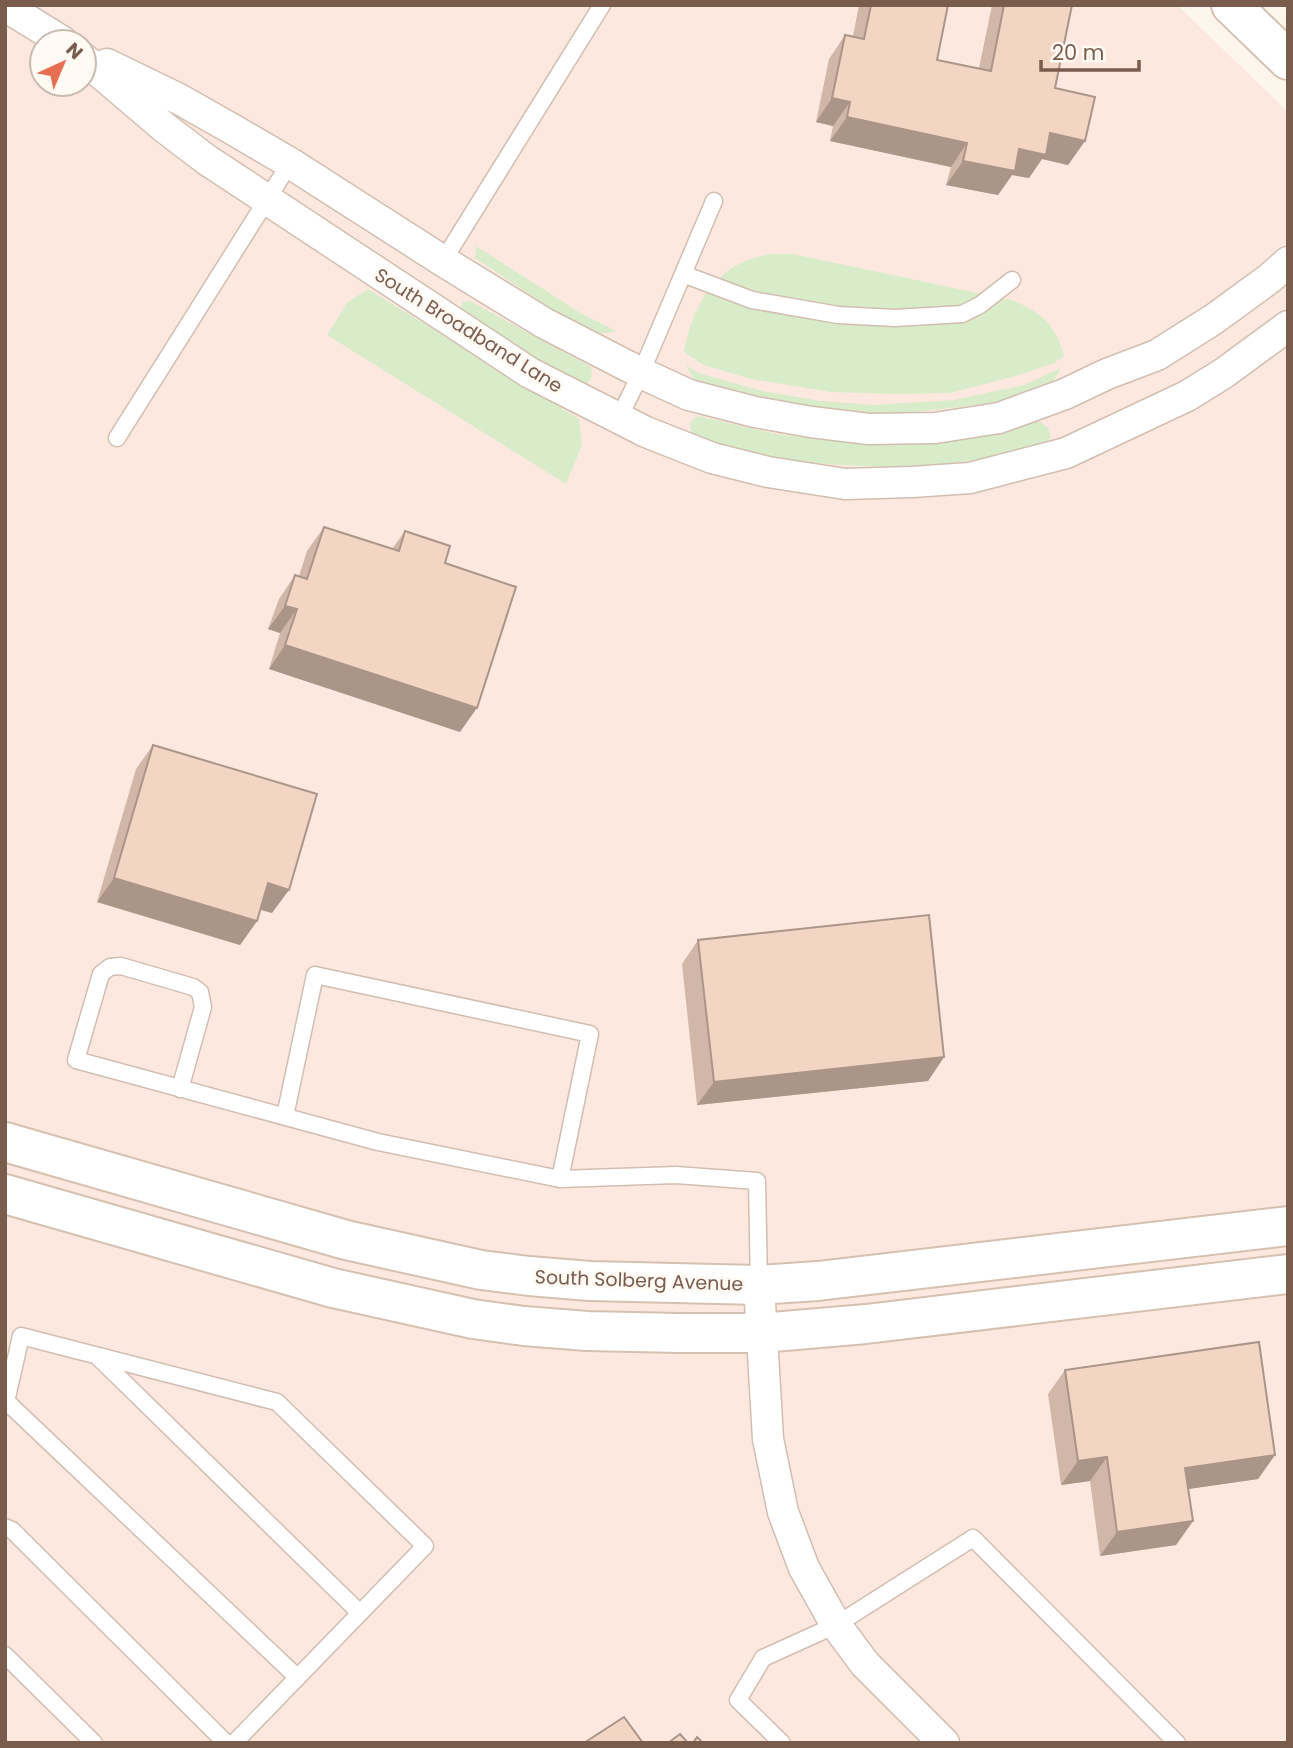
<svg xmlns="http://www.w3.org/2000/svg" width="1293" height="1748" font-family="Poppins,sans-serif">
  <style>
    .commercial { fill: #fde8e0; fill-rule: evenodd }
    .green { fill: #d8ecc9 }
    .lines { fill: none; stroke-linecap: round; stroke-linejoin: round }
    .lane-casing { stroke: #d1beb0; stroke-width: 19 }
    .street-casing { stroke: #d1beb0; stroke-width: 33 }
    .secondary-casing { stroke: #d6c0b0; stroke-width: 42 }
    .lane { stroke: #fff; stroke-width: 16 }
    .street { stroke: #fff; stroke-width: 30 }
    .secondary { stroke: #fff; stroke-width: 38 }
    .wall { fill: #d1b7a8 }
    .shaded-wall { fill: #aa9588 }
    .building { fill: #f3d5c3; stroke: #aa9588; stroke-width: 2 }
    .labels { text-anchor: middle; stroke-width: 6; stroke-linejoin: round; paint-order: stroke }
    .street-label { font-size: 19px; fill: #7a5c4d; stroke: #fffaf3 }
  </style>
  <rect width="100%" height="100%" fill="#fdf6ec"/>
  <!-- commercial -->
  <path class="commercial" d="M5,5h1172l111,107v1631h-1283zM42,42h42v42h-42z"/>
  <!-- green -->
  <path class="green" d="M476,246l106,68 35,17 -18,3 -14,-3 -110,-73z
    M770,254h23l222,47c28,13 41,24 49,55l-10,7 -38,13 -66,17 -54,1 -65,-2 -80,-13 -48,-14 -19,-13c10,-51 32,-89 86,-98z
    M368,289l211,130 3,26 -16,39 -239,-149 21,-33z
    M470,301l121,66c2,8 1,13 -6,19h-7l-113,-70 -5,-7 3,-7z
    M686,365l12,8 65,18 57,10 54,4 80,-5 70,-15 37,-17 -8,14 -12,7 -48,14 -95,11h-55l-55,-7 -89,-24 -6,-4z
    M698,416l78,18 62,7 61,4 98,-14 42,-10 9,7 3,10c-18,14 -44,17 -66,20 -69,13 -138,10 -207,0 -25,-3 -49,-10 -74,-15 -12,-5 -15,-9 -13,-22z"/>
  <g class="lines">
    <defs>
      <path id="lane" d="M443,261l159,-256
        M683,274l69,26 86,15 57,3 67,-4 18,-9 32,-25
        M619,418l22,-45 73,-172
        M117,438l173,-275
        M180,1089l23,-82 -3,-15 -7,-5 -72,-21 -11,1 -9,7 -25,86 302,82 182,37 116,-4 81,6 2,104
        M285,1116l30,-141 275,59 -30,145
        M98,1357l262,256
        M7,1402l290,275
        M5,1406l16,-70 256,66 148,144 -191,197
        M5,1527l7,3 214,213
        M5,1655l89,88
        M782,1743l-44,-43 25,-42 73,-33 137,-87 204,205"/>
      <path id="street" d="M5,6l58,36
        M84,59l81,69 42,32 323,213 116,59 66,26 56,14 77,12 67,-2 58,-4 96,-25 121,-57 37,-23 64,-47
        M107,64l72,35 53,30 58,34 153,98 101,62 97,50 48,22 66,17 56,10 58,7 66,-1 64,-10 66,-24 42,-20 50,-19 57,-36 56,-41 18,-16
        M759,1285l9,154 15,73 21,56 32,57 29,39 79,79"/>
      <path id="secondary" d="M1231,5l57,55
        M5,1142l341,98 135,30 48,6 61,5 169,4 59,-4 470,-55
        M5,1194l328,94 140,31 51,7 63,5 92,2h82l105,-9 422,-50"/>
    </defs>
    <!-- lane casing -->
    <use href="#lane" class="lane-casing"/>
    <!-- street casing -->
    <use href="#street" class="street-casing"/>
    <!-- secondary casing -->
    <use href="#secondary" class="secondary-casing"/>
    <!-- lane -->
    <use href="#lane" class="lane"/>
    <!-- street -->
    <use href="#street" class="street"/>
    <!-- secondary -->
    <use href="#secondary" class="secondary"/>
  </g>
  <!-- wall -->
  <path class="wall" d="M859,5h89l-11,55 42,8 13,-63h80l-17,83 30,53 -17,24 -26,-6 -13,19 -17,-3 -14,20 -52,-10 5,-18 -121,-26 3,-15 -17,-4 13,-63 16,-24 8,1z
    M324,527l68,22 13,-18 40,32 15,169 -191,-63 11,-36 -12,-4 11,-30 16,-24 4,1 8,-25z
    M153,745l119,168 -12,-3 -3,11 -17,24 -143,-43 39,-133z
    M698,940l246,117 -16,24 -231,24 -15,-141z
    M1065,1370l210,85 -17,24 -70,10 5,32 -17,24 -76,11 -10,-75 -29,4 -13,-91z"/>
  <!-- shaded-wall -->
  <path class="shaded-wall" d="M832,98l18,4 -17,24 -17,-4z
    M847,117l120,26 -16,24 -121,-26z
    M1050,133l35,8 -17,24 -26,-6 -13,19 -17,-3 -14,20 -52,-10 17,-24 56,-12z
    M285,606l12,3 -17,24 -12,-4z
    M285,645l192,63 -17,24 -191,-63z
    M114,878l143,43 -17,24 -143,-43z
    M268,883l21,7 -17,23 -20,-6z
    M944,1057l-16,24 -231,24 17,-23z
    M1275,1455l-17,24 -90,13 17,-24z
    M1107,1457l-17,24 -29,4 17,-24z
    M1193,1521l-17,24 -76,11 17,-24z"/>
  <!-- building -->
  <path class="building" d="M871,5h77l-11,55 54,11 13,-66h68l-17,83 40,9 -10,44 -35,-8 -4,22 -27,-6 -4,22 -52,-10 4,-18 -120,-26 3,-15 -18,-4 13,-63 19,4z
    M324,527l75,24 6,-20 45,15 -5,17 71,24 -39,121 -192,-63 12,-36 -12,-3 10,-31 12,4z
    M153,745l164,49 -28,96 -21,-7 -11,38 -143,-43z
    M929,915l15,142 -230,25 -16,-142z
    M1259,1342l16,113 -90,13 8,53 -76,11 -10,-75 -29,4 -13,-91z
    M624,1717l19,26h-59z
    M680,1734l8,9h-20z
    M697,1737l6,6h-10z"/>
  <g class="labels">
    <!-- street labels -->
    <g class="street-label">
      <text transform="translate(469 330) rotate(32)" y="7">South Broadband Lane</text>
      <text transform="translate(639 1280) rotate(2)" y="7">South Solberg Avenue</text>
    </g>
  </g>
  <!-- border -->
  <rect width="1293" height="1748" fill="none" stroke="#7a5c4d" stroke-width="14"/>
  <!-- north arrow -->
  <g transform="translate(63 63) rotate(44)"><circle r="33" fill="#fffaf3" stroke="#cabbb1" stroke-width="2"/>
  <path d="M0-5L12 26L0 18L-12 26Z" fill="#e76f51"/>
  <text y="-10" font-size="19" font-weight="bold" text-anchor="middle" fill="#7a5c4d">N</text>
  </g>
  <!-- scale -->
  <path d="M1041 60v10h98v-10" fill="none" stroke="#7a5c4d" stroke-width="3.5"/>
  <text x="1052" y="60" font-size="21" fill="#7a5c4d" stroke="#fffaf3" stroke-width="5" paint-order="stroke">20 m</text>
</svg>
